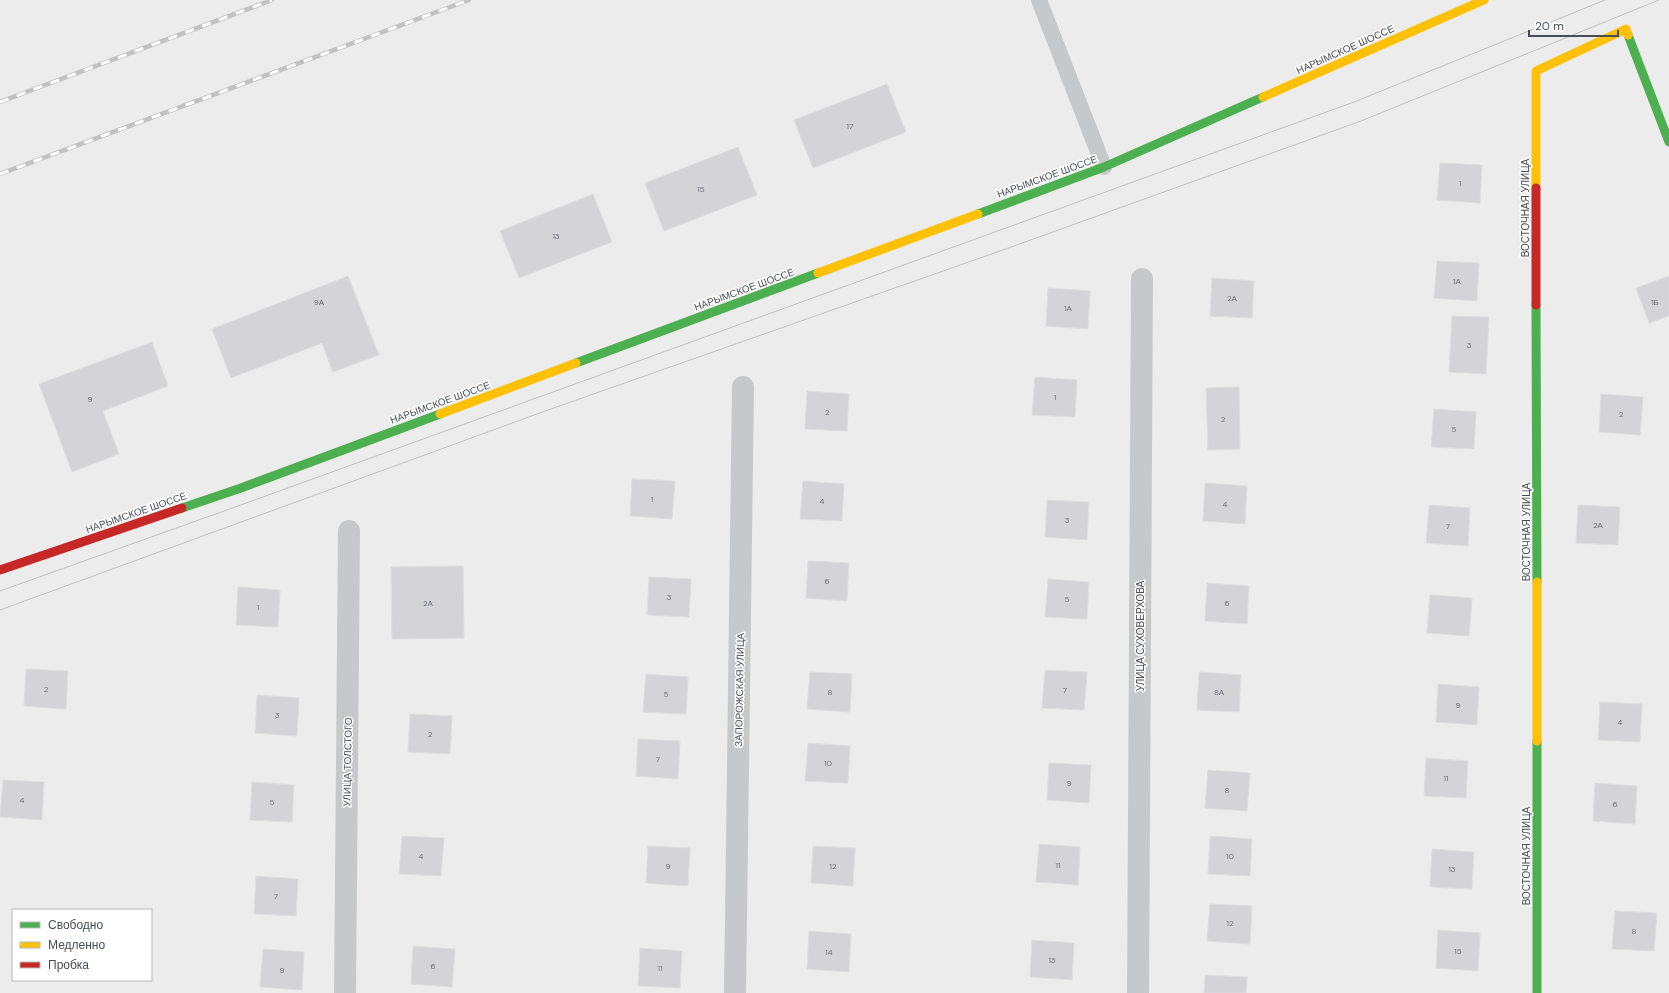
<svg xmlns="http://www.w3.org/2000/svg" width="1669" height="993" font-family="'DM Sans',sans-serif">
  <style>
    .building { fill: #d4d4d7; stroke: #dededf }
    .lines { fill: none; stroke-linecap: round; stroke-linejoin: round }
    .lane { stroke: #c7c8ca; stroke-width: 16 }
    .street { stroke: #c7c8ca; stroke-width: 22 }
    .fast { stroke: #4caf50; stroke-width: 9 }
    .slow { stroke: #ffc107; stroke-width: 9 }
    .jam { stroke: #c62828; stroke-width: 9 }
    .tram { stroke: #c2c2c4; stroke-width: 1 }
    .rail-casing { stroke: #c2c2c4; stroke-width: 4.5 }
    .rail { stroke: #fff; stroke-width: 3; stroke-dasharray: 9; stroke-linecap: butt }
    .labels { text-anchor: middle; stroke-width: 3; stroke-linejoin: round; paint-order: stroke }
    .number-label { font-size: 8px; fill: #6b7078 }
    .street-label { font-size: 10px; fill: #464d56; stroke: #fff }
  </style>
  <rect width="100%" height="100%" fill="#edecec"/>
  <!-- building -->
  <path class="building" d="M887,84l19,48 -93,36 -19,-48z
    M738,147l19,48 -93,36 -19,-48z
    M1440,163l42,2 -2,38 -43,-3z
    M593,194l19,48 -93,36 -19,-47z
    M1437,261l42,2 -2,38 -43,-3z
    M348,276l31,79 -46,17 -11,-29 -91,35 -19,-49z
    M1669,276v40l-20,7 -13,-35z
    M1212,278l42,3 -2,37 -42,-2z
    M1048,288l42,3 -2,38 -42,-3z
    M1452,316l37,1 -3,57 -37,-2z
    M152,342l16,44 -65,25 16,43 -47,18 -33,-88z
    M1035,377l42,3 -2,37 -43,-2z
    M1239,387l1,62 -32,1 -2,-62z
    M807,391l42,3 -2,37 -42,-2z
    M1601,394l42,3 -3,38 -41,-3z
    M1434,409l42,3 -2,37 -43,-2z
    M632,479l43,2 -3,38 -42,-3z
    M803,481l41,3 -2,37 -42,-2z
    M1205,483l42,3 -2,38 -42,-3z
    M1047,500l42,2 -2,38 -42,-3z
    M1429,505l41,3 -2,38 -42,-3z
    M1578,505l42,2 -2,38 -42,-2z
    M808,561l41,2 -2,38 -41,-3z
    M463,566l1,72 -72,1 -1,-72z
    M649,577l42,2 -2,38 -42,-2z
    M1048,579l41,3 -2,37 -42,-2z
    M1207,583l42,3 -2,38 -42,-3z
    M238,587l42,3 -2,37 -42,-2z
    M1430,595l42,3 -3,38 -42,-3z
    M26,669l42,2 -2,38 -42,-3z
    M1045,670l42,2 -3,38 -42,-2z
    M810,672l42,2 -2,38 -43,-3z
    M1199,672l42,3 -2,37 -42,-2z
    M646,674l42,3 -2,37 -43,-2z
    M1438,684l41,3 -2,38 -41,-3z
    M257,695l42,3 -2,38 -42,-3z
    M1600,702l42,2 -2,38 -42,-2z
    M410,714l42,2 -2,38 -42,-2z
    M638,739l42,2 -2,38 -42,-3z
    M808,743l42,3 -2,37 -43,-2z
    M1426,758l42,3 -2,37 -42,-2z
    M1049,763l42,2 -2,38 -42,-3z
    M1208,770l42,3 -3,38 -42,-3z
    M3,780l41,2 -2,38 -42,-3z
    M252,782l42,3 -2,37 -42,-2z
    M1595,783l42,3 -2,38 -42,-3z
    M402,836l42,2 -3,38 -42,-2z
    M1210,836l42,3 -2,37 -42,-2z
    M1039,844l41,3 -2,38 -42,-3z
    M648,846l42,2 -2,38 -42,-3z
    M813,846l42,2 -2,38 -42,-3z
    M1432,849l42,3 -2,37 -42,-2z
    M256,876l42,3 -2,37 -42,-2z
    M1210,904l42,2 -2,38 -43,-3z
    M1615,911l42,2 -3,38 -42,-2z
    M1438,930l42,3 -2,38 -42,-3z
    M809,931l42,3 -2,38 -42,-3z
    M1032,940l42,3 -2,37 -42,-3z
    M413,946l42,3 -3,38 -41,-3z
    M640,948l42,3 -2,37 -42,-2z
    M263,949l41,3 -2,38 -42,-3z
    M1205,975l42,2 -1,16h-42z"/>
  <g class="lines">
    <!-- lane -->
    <path class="lane" d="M1039,0l65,167"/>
    <!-- street -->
    <path class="street" d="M345,993l4,-462
      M735,993l8,-606
      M1138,993l4,-714"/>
    <!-- fast -->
    <path class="fast" d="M1628,35l41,107
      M978,214l126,-47 159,-70
      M1536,305l1,277
      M576,363l242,-90
      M182,508l59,-20 199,-74
      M1537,741v252"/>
    <!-- slow -->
    <path class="slow" d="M1263,97l221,-97
      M1536,188v-117l90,-42 2,6
      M818,273l160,-59
      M440,414l136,-51
      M1537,582v159"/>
    <!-- jam -->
    <path class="jam" d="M1536,188v117
      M0,570l182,-62"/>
    <!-- tram -->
    <path class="tram" d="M0,591l238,-85 1116,-404 251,-102
      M0,610l548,-200 452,-159 361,-130 298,-121"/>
    <defs>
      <path id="rail" d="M0,102l272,-102
        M0,174l469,-174"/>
    </defs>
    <!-- rail casing -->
    <use href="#rail" class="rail-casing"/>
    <!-- rail -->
    <use href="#rail" class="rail"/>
  </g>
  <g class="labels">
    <!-- number labels -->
    <g class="number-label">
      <text x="850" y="129">17</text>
      <text x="1460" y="186">1</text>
      <text x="701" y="192">15</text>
      <text x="556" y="239">13</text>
      <text x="1457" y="284">1А</text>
      <text x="1232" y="301">2А</text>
      <text x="319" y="305">9А</text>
      <text x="1655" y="305">1Б</text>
      <text x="1068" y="311">1А</text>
      <text x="1469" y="348">3</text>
      <text x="1055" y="400">1</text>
      <text x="90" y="402">9</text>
      <text x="827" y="415">2</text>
      <text x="1621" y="417">2</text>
      <text x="1223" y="422">2</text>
      <text x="1454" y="432">5</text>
      <text x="652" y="502">1</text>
      <text x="822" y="504">4</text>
      <text x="1225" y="507">4</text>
      <text x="1067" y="523">3</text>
      <text x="1598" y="528">2А</text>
      <text x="1448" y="529">7</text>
      <text x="827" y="584">6</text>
      <text x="669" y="600">3</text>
      <text x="1067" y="602">5</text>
      <text x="428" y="606">2А</text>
      <text x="1227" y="606">6</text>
      <text x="258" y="610">1</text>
      <text x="46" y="692">2</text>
      <text x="1065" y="693">7</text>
      <text x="830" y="695">8</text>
      <text x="1219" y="695">8А</text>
      <text x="666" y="697">5</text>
      <text x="1458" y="708">9</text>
      <text x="277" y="718">3</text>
      <text x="1620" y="725">4</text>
      <text x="430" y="737">2</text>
      <text x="658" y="762">7</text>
      <text x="828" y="766">10</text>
      <text x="1446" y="781">11</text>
      <text x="1069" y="786">9</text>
      <text x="1227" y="793">8</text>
      <text x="22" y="803">4</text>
      <text x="272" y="805">5</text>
      <text x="1615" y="807">6</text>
      <text x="421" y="859">4</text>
      <text x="1230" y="859">10</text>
      <text x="1058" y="868">11</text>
      <text x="668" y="869">9</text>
      <text x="833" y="869">12</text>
      <text x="1452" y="872">13</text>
      <text x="276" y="899">7</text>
      <text x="1230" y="926">12</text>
      <text x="1634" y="934">8</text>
      <text x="1458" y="954">15</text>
      <text x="829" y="955">14</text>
      <text x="1052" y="963">13</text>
      <text x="433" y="969">6</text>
      <text x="660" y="971">11</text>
      <text x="282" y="973">9</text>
    </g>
    <!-- street labels -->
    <g class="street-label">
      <text transform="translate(1345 49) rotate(-24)" y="4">НАРЫМСКОЕ ШОССЕ</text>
      <text transform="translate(1047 176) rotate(-20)" y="4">НАРЫМСКОЕ ШОССЕ</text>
      <text transform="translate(1525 208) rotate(-90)" y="4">ВОСТОЧНАЯ УЛИЦА</text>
      <text transform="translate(744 289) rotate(-20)" y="4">НАРЫМСКОЕ ШОССЕ</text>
      <text transform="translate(440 402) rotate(-20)" y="4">НАРЫМСКОЕ ШОССЕ</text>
      <text transform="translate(136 512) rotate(-19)" y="4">НАРЫМСКОЕ ШОССЕ</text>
      <text transform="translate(1526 532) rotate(-90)" y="4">ВОСТОЧНАЯ УЛИЦА</text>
      <text transform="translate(1140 636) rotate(-90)" y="4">УЛИЦА СУХОВЕРХОВА</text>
      <text transform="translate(739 690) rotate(-89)" y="4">ЗАПОРОЖСКАЯ УЛИЦА</text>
      <text transform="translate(347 762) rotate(-89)" y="4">УЛИЦА ТОЛСТОГО</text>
      <text transform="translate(1526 856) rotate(-90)" y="4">ВОСТОЧНАЯ УЛИЦА</text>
    </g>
  </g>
  <!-- legend -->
  <rect x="12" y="909" width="140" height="72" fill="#ffffff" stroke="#b5b8bb"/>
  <rect x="20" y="922" width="20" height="6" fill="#4caf50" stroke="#b5b8bb"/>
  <text x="48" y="929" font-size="12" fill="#464d56">Свободно</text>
  <rect x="20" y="942" width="20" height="6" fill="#ffc107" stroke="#b5b8bb"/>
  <text x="48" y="949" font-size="12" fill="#464d56">Медленно</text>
  <rect x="20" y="962" width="20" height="6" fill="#c62828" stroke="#b5b8bb"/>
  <text x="48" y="969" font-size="12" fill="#464d56">Пробка</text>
  <!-- scale -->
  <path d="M1529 30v6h89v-6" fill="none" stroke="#464d56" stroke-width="2"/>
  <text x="1535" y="30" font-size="12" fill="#464d56" stroke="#ffffff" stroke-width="3" paint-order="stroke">20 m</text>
</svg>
